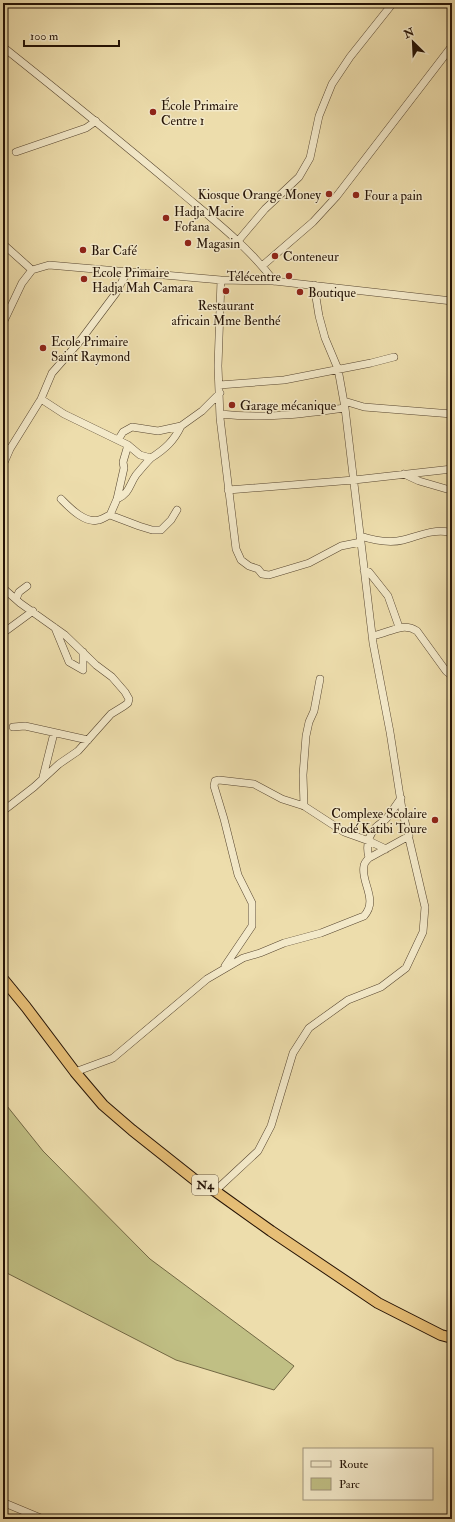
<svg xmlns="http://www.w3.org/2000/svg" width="455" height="1522" font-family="'IM FELL Double Pica',serif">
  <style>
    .green { fill: #c0bf84; stroke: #726844 }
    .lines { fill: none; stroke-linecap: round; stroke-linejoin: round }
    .minor-casing { stroke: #56452f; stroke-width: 8 }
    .highway-casing { stroke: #241205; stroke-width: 12 }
    .minor { stroke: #f3e9c9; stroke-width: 7 }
    .highway { stroke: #e6be76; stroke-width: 10 }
    .poi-dot { fill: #8f2418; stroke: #f3e9c9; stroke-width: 1.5 }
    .labels { text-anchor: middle; stroke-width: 3; stroke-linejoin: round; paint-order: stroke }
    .shield { fill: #f3e9c9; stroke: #625240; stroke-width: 1 }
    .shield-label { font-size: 12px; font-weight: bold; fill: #241205 }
    .poi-label { font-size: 13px; fill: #241205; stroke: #f3e9c9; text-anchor: start }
  </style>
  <rect width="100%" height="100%" fill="#edddac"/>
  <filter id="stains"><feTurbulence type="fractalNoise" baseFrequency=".005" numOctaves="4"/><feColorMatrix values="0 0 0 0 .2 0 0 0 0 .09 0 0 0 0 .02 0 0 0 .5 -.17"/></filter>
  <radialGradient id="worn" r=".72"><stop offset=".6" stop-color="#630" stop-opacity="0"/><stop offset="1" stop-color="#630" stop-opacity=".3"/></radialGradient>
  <!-- green -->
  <path class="green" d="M3,1101l40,50 107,108 144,107 -20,24 -98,-30 -173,-89z"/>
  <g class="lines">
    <defs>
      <path id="minor" d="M3,47c59,47 117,94 174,142 34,29 70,56 97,92
        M16,152l70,-24 10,-7
        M238,241l27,-32 34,-32 11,-19 9,-42 13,-32 18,-27 43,-54
        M3,244l29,26
        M262,266l51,-44 23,-25 116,-151
        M221,280l-3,86 2,52 16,131 5,11 8,6 9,3 4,5 7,1 40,-12 32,-17 20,-4
        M3,323l19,-40 10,-13 17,-5 172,15 53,1 178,20
        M219,385l65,-5 87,-17 23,-6
        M41,399l23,15 64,31 12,10 11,3c14,-9 23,-17 30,-32
        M344,401l20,6 88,7
        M220,414c43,5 83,0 125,-6
        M118,440l5,-8 9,-5 26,4 23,-5 21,-15 18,-18
        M3,447l7,2 -7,16
        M10,449l31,-50 11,-26 28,-32 36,-48 11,-21
        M404,474l15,7 31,9 2,-2
        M228,490l126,-10 98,-11
        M61,499c9,9 24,25 38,21 4,-1 8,-4 11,-5l29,11 13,4h9l10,-10 6,-10
        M117,499c13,-6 12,-14 19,-24 5,-6 10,-12 15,-17
        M110,515l7,-16 7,-31 -1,-6 5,-17
        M360,536c13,4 31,7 43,4 16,-4 29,-11 46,-8l3,5
        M364,570l5,2 19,24 11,31
        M3,588l17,15 45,32 31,30 16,12 13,15 4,7 -1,4 -4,3 -13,8 -33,37 -19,13 -25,23 -31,24
        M16,599l3,-7 8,-6
        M55,628l14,34 14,8v-18
        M3,633l30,-22
        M372,636c16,-2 30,-15 45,-5l29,40 6,5
        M13,727l12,-1 63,14
        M43,777l11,-44
        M304,806l-1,-31 3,-39 3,-14 5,-11 6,-32
        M369,858c-3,-11 -1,-22 7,-31 3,-3 7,-5 10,-8 5,-6 10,-14 15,-21
        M225,966l27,-40v-23l-14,-28 -14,-56 -10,-33 1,-5 4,-1 35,4 28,15 22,7 40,26 25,9 17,8
        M75,1072l38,-14 94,-79 36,-21 17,-5 24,-10 37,-10 43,-17c15,-16 -4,-35 0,-50 0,-3 3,-6 5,-8l40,-22
        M215,1191l43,-40 13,-25 22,-73 16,-25 39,-28 33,-13 25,-19 17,-36 2,-25 -23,-98 -12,-77 -17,-89 -28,-235 -7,-39 -13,-31 -6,-22 -5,-31
        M3,1503l4,1 36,15"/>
      <path id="highway" d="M3,979l23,28 49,65 28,33 29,25 63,50 20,11 56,40 107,72 63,32 11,3"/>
    </defs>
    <!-- minor casing -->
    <use href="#minor" class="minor-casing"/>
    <!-- highway casing -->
    <use href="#highway" class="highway-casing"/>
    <!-- minor -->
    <use href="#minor" class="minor"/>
    <!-- highway -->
    <use href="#highway" class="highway"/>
  </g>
  <!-- markers -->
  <g class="poi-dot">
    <circle cx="153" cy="112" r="4"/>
    <circle cx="329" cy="194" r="4"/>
    <circle cx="356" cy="195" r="4"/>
    <circle cx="166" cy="218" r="4"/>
    <circle cx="188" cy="243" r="4"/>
    <circle cx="83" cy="250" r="4"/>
    <circle cx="275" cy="256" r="4"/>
    <circle cx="289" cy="276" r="4"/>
    <circle cx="84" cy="279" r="4"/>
    <circle cx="226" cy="291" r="4"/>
    <circle cx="300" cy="292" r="4"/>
    <circle cx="43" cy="348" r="4"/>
    <circle cx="232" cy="405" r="4"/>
    <circle cx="435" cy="820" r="4"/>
  </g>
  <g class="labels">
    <!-- shield labels -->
    <rect class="shield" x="192" y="1175" width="26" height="20" rx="3"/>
    <g class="shield-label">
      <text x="205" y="1189">N4</text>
    </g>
    <!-- poi labels -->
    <g class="poi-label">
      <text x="161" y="110">École Primaire<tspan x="161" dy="15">Centre 1</tspan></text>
      <text x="321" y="199" text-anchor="end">Kiosque Orange Money</text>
      <text x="364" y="200">Four a pain</text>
      <text x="174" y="216">Hadja Macire<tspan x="174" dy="15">Fofana</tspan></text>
      <text x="196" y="248">Magasin</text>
      <text x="91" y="255">Bar Café</text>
      <text x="283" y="261">Conteneur</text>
      <text x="92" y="277">Ecole Primaire<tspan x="92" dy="15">Hadja Mah Camara</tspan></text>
      <text x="281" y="281" text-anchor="end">Télécentre</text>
      <text x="308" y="297">Boutique</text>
      <text x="226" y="310" text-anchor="middle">Restaurant<tspan x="226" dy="15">africain Mme Benthé</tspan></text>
      <text x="51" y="346">Ecole Primaire<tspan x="51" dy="15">Saint Raymond</tspan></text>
      <text x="240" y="410">Garage mécanique</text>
      <text x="427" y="818" text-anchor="end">Complexe Scolaire<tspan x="427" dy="15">Fodé Katibi Toure</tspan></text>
    </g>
  </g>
  <!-- margin -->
  <rect width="455" height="1522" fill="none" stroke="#edddac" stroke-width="16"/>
  <rect x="4" y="4" width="447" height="1514" fill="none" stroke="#241205" stroke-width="2"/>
  <rect x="8" y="8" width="439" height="1506" fill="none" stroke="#241205"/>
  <!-- legend -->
  <rect x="303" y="1448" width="130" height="52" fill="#f3e9c9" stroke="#a0937b"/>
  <rect x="311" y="1461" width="20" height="6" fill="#f3e9c9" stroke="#a0937b"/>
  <text x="339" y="1468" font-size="12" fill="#241205">Route</text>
  <rect x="311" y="1478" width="20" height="12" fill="#c0bf84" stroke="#a0937b"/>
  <text x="339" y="1488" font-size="12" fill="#241205">Parc</text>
  <!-- north arrow -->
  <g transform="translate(413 42) rotate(336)" stroke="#f3e9c9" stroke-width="3" paint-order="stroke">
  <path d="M0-3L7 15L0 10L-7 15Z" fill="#241205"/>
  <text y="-6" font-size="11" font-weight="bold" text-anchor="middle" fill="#241205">N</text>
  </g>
  <!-- scale -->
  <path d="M24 40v6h95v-6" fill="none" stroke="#241205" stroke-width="2"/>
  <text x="30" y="40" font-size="12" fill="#241205" stroke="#f3e9c9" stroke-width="3" paint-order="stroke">100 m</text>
  <rect width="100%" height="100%" filter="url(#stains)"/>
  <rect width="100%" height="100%" fill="url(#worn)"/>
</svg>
